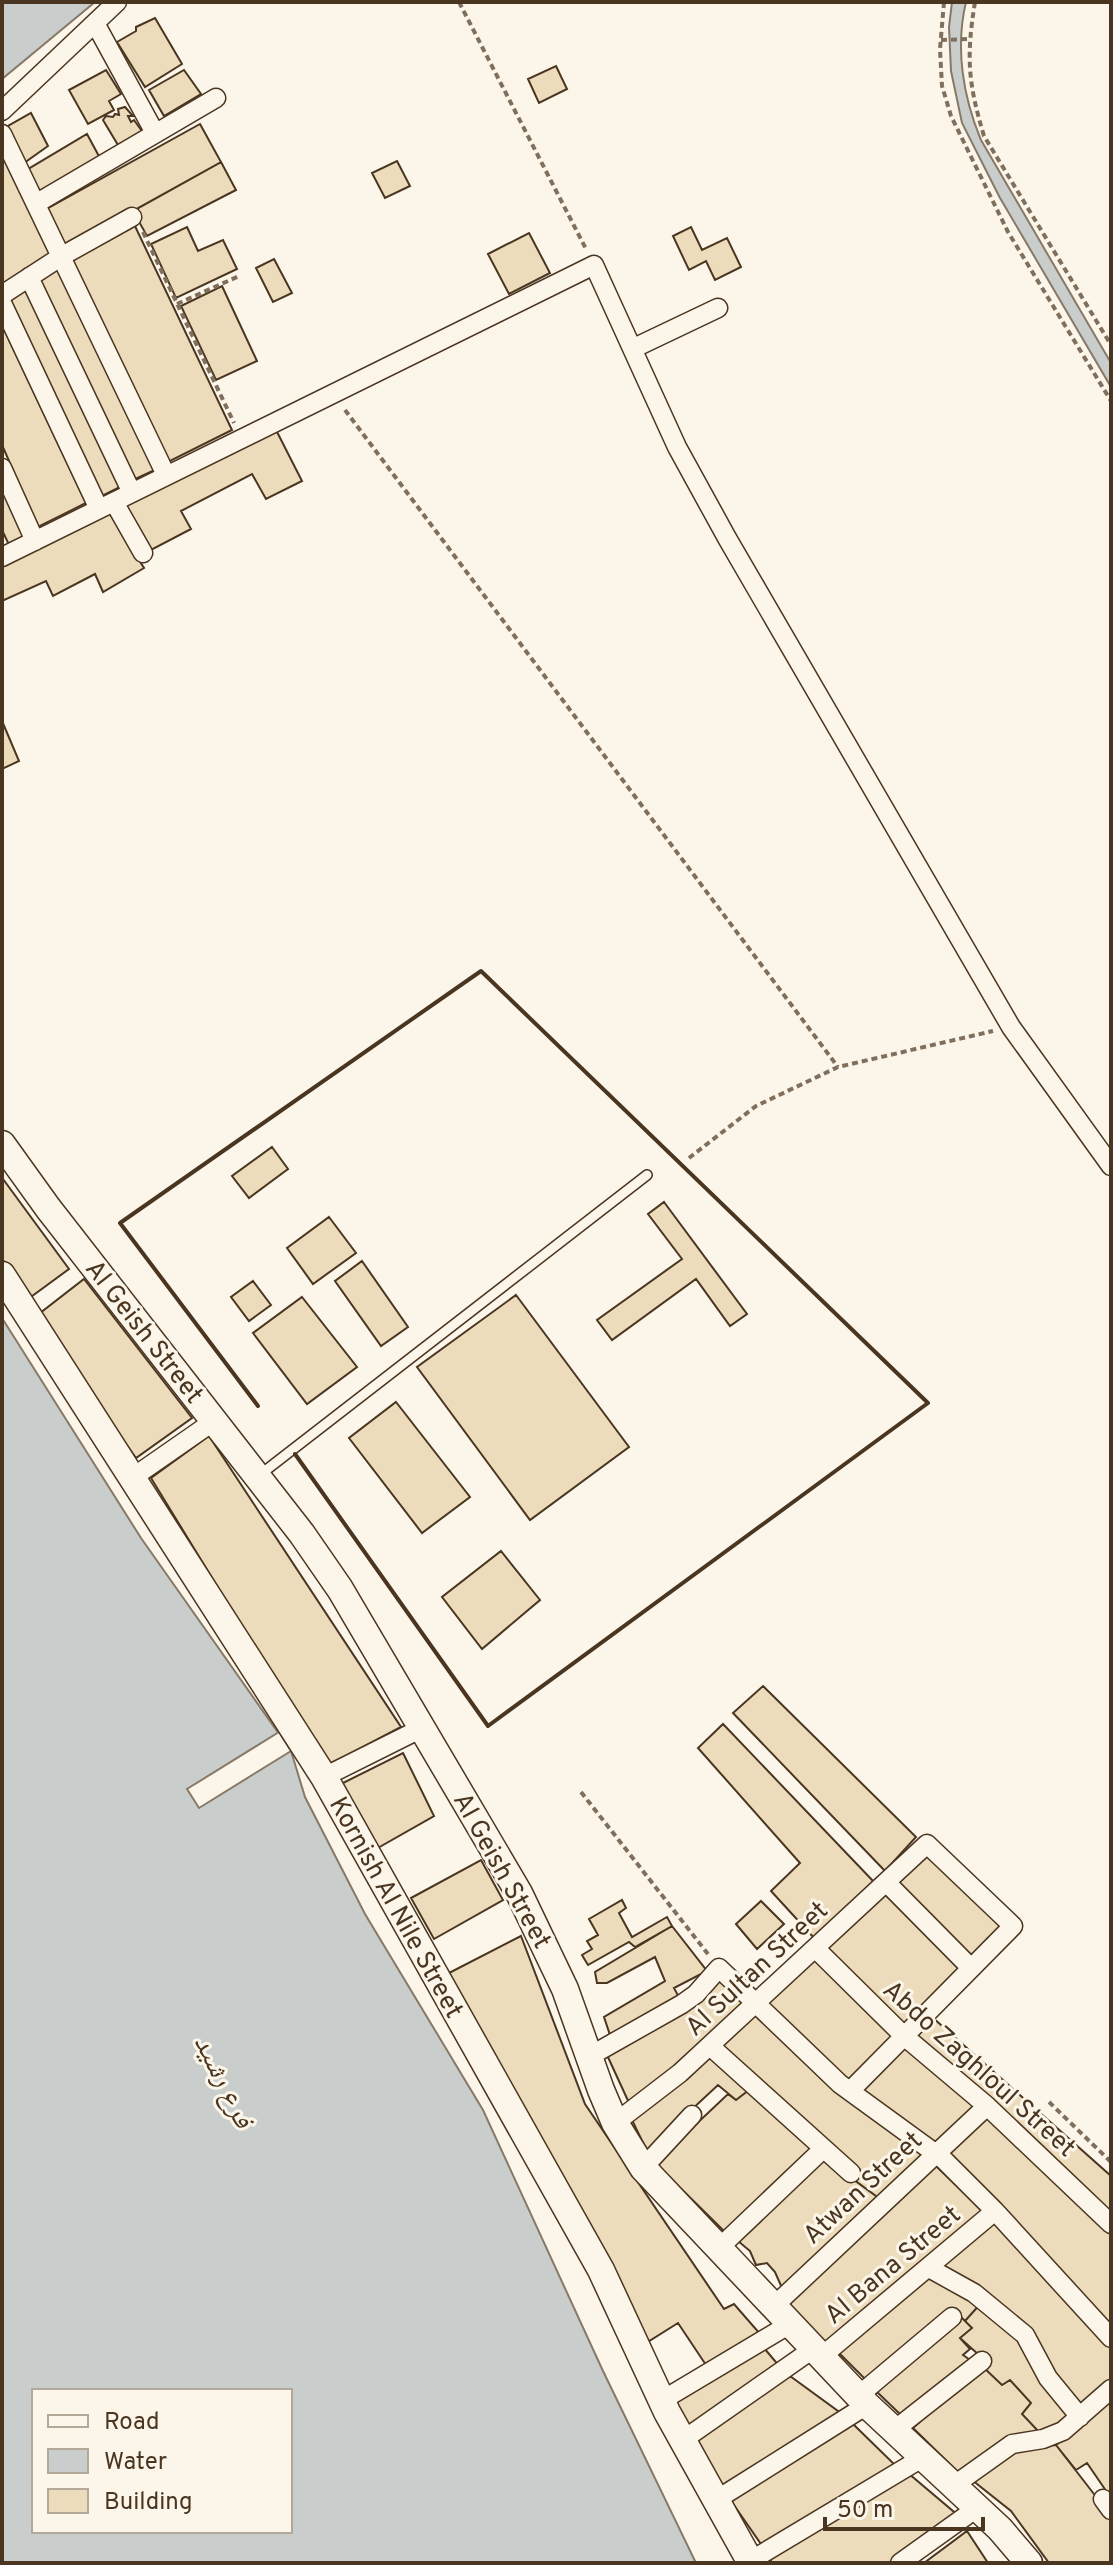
<svg xmlns="http://www.w3.org/2000/svg" width="1113" height="2565" font-family="Overpass,'Noto Naskh Arabic',sans-serif">
  <style>
    .water { fill: #c9cecd; stroke: #887966; stroke-width: 2; fill-rule: evenodd }
    .pier { fill: #fbf6e9; stroke: #887966; stroke-width: 2 }
    .building { fill: #ecdcbc; stroke: #4a3520; stroke-width: 2 }
    .lines { fill: none; stroke-linecap: round; stroke-linejoin: round }
    .lane-casing { stroke: #4a3520; stroke-width: 12 }
    .street-casing { stroke: #4a3520; stroke-width: 21 }
    .secondary-casing { stroke: #4a3520; stroke-width: 29 }
    .path { stroke: #7f6f5c; stroke-width: 4; stroke-dasharray: 6 4; stroke-linecap: butt }
    .lane { stroke: #fbf6e9; stroke-width: 9 }
    .street { stroke: #fbf6e9; stroke-width: 18 }
    .secondary { stroke: #fbf6e9; stroke-width: 26 }
    .wall { stroke: #4a3520; stroke-width: 4 }
    .labels { text-anchor: middle; stroke-width: 6; stroke-linejoin: round; paint-order: stroke }
    .street-label { font-size: 26px; fill: #4a3520; stroke: #fbf6e9 }
    .water-label { font-size: 28px; font-style: italic; fill: #4a3520; stroke: #fbf6e9 }
  </style>
  <rect width="100%" height="100%" fill="#fbf6e9"/>
  <!-- water -->
  <path class="water" d="M2,2h93l-93,77z
    M952,2h14c-11,46 -3,95 15,138l130,223v24l-111,-189 -38,-75 -11,-52 -2,-44z
    M2,1318l139,220 150,213 14,46 60,117 118,196 120,261 93,192h-694zM34,2391h256v140h-256z"/>
  <!-- pier -->
  <path class="pier" d="M279,1732l12,19 -92,57 -12,-19z"/>
  <!-- building -->
  <path class="building" d="M155,18l27,46 -37,23 -28,-45 19,-11v-4z
    M556,66l11,23 -28,14 -11,-24z
    M106,70l15,24 -12,7 5,9 -26,14 -19,-34z
    M184,70l17,24 -37,22 -15,-26z
    M125,107l8,9h-5l3,6 3,-2 10,14 -23,16 -18,-30 3,-4 7,1 2,-3 4,1 -1,-6z
    M31,113l17,33 -24,17 -18,-31 2,-6z
    M200,124l21,38 -156,87 -22,-38z
    M87,134l14,26 -62,38 -14,-27z
    M2,151l53,106 -53,31z
    M397,161l13,25 -25,12 -13,-25z
    M221,162l15,28 -89,46 -14,-25z
    M134,224l98,206 -68,34 -96,-206z
    M187,227l11,24 25,-11 14,29 -61,29 -25,-54z
    M691,227l11,23 25,-12 14,29 -26,13 -9,-19 -17,9 -16,-34z
    M529,233l21,40 -41,21 -21,-40z
    M274,259l18,34 -19,9 -17,-34z
    M59,266l98,203 -26,12 -93,-203z
    M30,285l94,200 -26,13 -91,-200z
    M222,286l35,75 -41,19 -35,-74z
    M2,325l84,178 -48,24 -36,-82z
    M273,424l29,57 -36,18 -14,-25 -71,37 10,18 -40,21 -29,-47z
    M2,481l27,57 -19,9 -8,-17z
    M107,509l37,59 -41,24 -8,-18 -42,22 -7,-15 -44,20v-34z
    M2,721l17,40 -17,8z
    M272,1147l16,22 -39,29 -17,-22z
    M3,1179l66,90 -45,33 -22,-44z
    M664,1202l83,112 -17,12 -34,-47 -84,61 -15,-20 85,-61 -34,-45z
    M329,1217l27,36 -43,31 -26,-36z
    M362,1261l46,66 -27,19 -46,-65z
    M84,1279l108,139 -56,40 -101,-141z
    M253,1281l18,24 -22,16 -18,-24z
    M516,1295l113,152 -99,73 -113,-153z
    M302,1297l55,70 -50,37 -54,-71z
    M396,1402l74,95 -48,36 -73,-95z
    M209,1436l192,291 -74,39 -176,-288z
    M501,1551l39,49 -58,49 -40,-52z
    M763,1686l153,151 -31,34 -152,-158z
    M723,1724l151,158 -59,57 -44,-48 29,-28 -102,-115z
    M403,1753l31,63 -58,33 -39,-63z
    M926,1850l78,74 -34,37 -77,-77z
    M481,1860l22,40 -69,39 -23,-41z
    M886,1892l78,76 -60,60 -78,-80z
    M622,1900l4,8 -7,5 13,24 35,-20 5,9 -37,21 -6,-5 -41,23 -6,-10 10,-6 -5,-8 11,-6 -9,-16z
    M761,1901l23,23 -27,25 -21,-25z
    M672,1926l35,45 -33,17 8,15 -70,38 -8,-24 61,-36 -10,-24 -48,26h-10l-2,-11z
    M521,1936l64,168 139,205 10,-5 27,31 -53,33 -30,-45 -32,20 -197,-370z
    M816,1954l82,84 -48,50 -83,-85z
    M718,1976l28,27 -116,102 -23,-50z
    M756,2006l170,148 -46,45 -27,-20 -134,-130z
    M932,2017l179,159v40l-199,-180z
    M906,2043l73,63 -41,39 -79,-54z
    M711,2056l38,34 -13,10 -18,-15 -71,66 -16,-33z
    M749,2090l65,60 -86,85 -73,-72 73,-69 8,6z
    M986,2115l125,117v96l-165,-174z
    M824,2158l56,41 -98,89 -7,-16 -8,-9 -11,2 -6,-14 -12,-10z
    M935,2165l49,47 -158,136 -42,-42z
    M993,2220l118,126v37l-31,28 -29,-35 -17,-39 -96,-72z
    M933,2271l49,31 -17,19 -11,-11 -85,73 -32,-32z
    M982,2302l52,54 40,58 -26,16 -9,2 -17,-18 9,-11 -21,-23 -8,5 -20,-19 6,-3 -28,-25 12,-10 -7,-7z
    M960,2316l12,12 -12,10 10,11 -7,6 10,7 -70,55 -27,-26z
    M764,2348l17,20 -94,63 -14,-31z
    M982,2366l20,19 8,-5 21,23 -9,11 17,18 -78,43 -48,-47z
    M790,2376l52,38 -122,74 -25,-48z
    M1111,2400v98l-24,-35 -11,7 -20,-25z
    M853,2424l43,42 -133,81 -34,-49z
    M1056,2445l55,71v47h-62l-38,-52 -39,-31 42,-34z
    M908,2473l52,44 -67,46h-121l-2,-4z
    M967,2531l21,32h-64z"/>
  <g class="lines">
    <defs>
      <path id="lane" d="M261,1474l386,-299"/>
      <path id="street" d="M95,23l60,110
        M2,111l115,-109
        M2,134l164,341
        M37,203l179,-105
        M29,277l103,216
        M2,295l60,-39 70,-39
        M2,303l97,206
        M634,348l84,-40
        M2,468l33,73
        M114,502l29,51
        M2,557l592,-292 83,182 50,91 284,489 100,139
        M132,1478l82,-57
        M324,1777l98,-49
        M886,1882l85,86
        M815,1948l89,88 83,70 124,118
        M710,2046l141,127
        M590,2056l92,-52 14,-10 23,-26 121,116 103,75 52,52 116,127
        M615,2123l65,-50 247,-229 86,82 -163,165
        M643,2168l49,-53
        M718,2249l105,-100
        M929,2268l45,25 51,42 23,43 32,39
        M773,2307l214,-201
        M821,2357l174,-146
        M858,2396l94,-79
        M661,2401l129,-77
        M893,2431l89,-70
        M683,2440l130,-91
        M953,2486l59,-42 31,-5 20,-8 48,-42
        M1103,2499l8,11
        M716,2500l151,-95
        M750,2561l172,-103
        M900,2563l77,-55"/>
      <path id="secondary" d="M2,1144l46,64 254,326 38,55 179,304 46,96 36,101 14,33 28,45 224,237 133,124 29,34
        M2,1275l322,502 277,493 66,142 84,151"/>
    </defs>
    <!-- lane casing -->
    <use href="#lane" class="lane-casing"/>
    <!-- street casing -->
    <use href="#street" class="street-casing"/>
    <!-- secondary casing -->
    <use href="#secondary" class="secondary-casing"/>
    <!-- path -->
    <path class="path" d="M459,2l127,247
      M944,2l-4,47 2,37 9,30 57,116 103,169
      M975,2c-9,55 -7,81 9,134l127,209
      M941,40l28,-1
      M143,232l91,191
      M177,304l62,-28
      M345,410l493,657
      M689,1158l67,-52 82,-39 155,-36
      M581,1792l127,162
      M1049,2102l62,60"/>
    <!-- lane -->
    <use href="#lane" class="lane"/>
    <!-- street -->
    <use href="#street" class="street"/>
    <!-- secondary -->
    <use href="#secondary" class="secondary"/>
    <!-- wall -->
    <path class="wall" d="M258,1406l-138,-183 361,-252 447,432 -440,323 -193,-272"/>
  </g>
  <g class="labels">
    <!-- street labels -->
    <g class="street-label">
      <text transform="translate(145 1331) rotate(52)" y="9">Al Geish Street</text>
      <text transform="translate(503 1870) rotate(61)" y="9">Al Geish Street</text>
      <text transform="translate(397 1907) rotate(61)" y="9">Kornish Al Nile Street</text>
      <text transform="translate(756 1968) rotate(-43)" y="9">Al Sultan Street</text>
      <text transform="translate(980 2068) rotate(42)" y="9">Abdo Zaghloul Street</text>
      <text transform="translate(862 2187) rotate(-43)" y="9">Atwan Street</text>
      <text transform="translate(892 2264) rotate(-40)" y="9">Al Bana Street</text>
    </g>
    <!-- water labels -->
    <g class="water-label">
      <text transform="translate(225 2081) rotate(64)" y="10">فرع رشيد</text>
    </g>
  </g>
  <!-- border -->
  <rect width="1113" height="2565" fill="none" stroke="#4a3520" stroke-width="8"/>
  <!-- legend -->
  <rect x="32" y="2389" width="260" height="144" fill="#fbf6e9" stroke="#b4a999" stroke-width="2"/>
  <rect x="48" y="2415" width="40" height="12" fill="#fbf6e9" stroke="#b4a999" stroke-width="2"/>
  <text x="104" y="2429" font-size="24" fill="#4a3520">Road</text>
  <rect x="48" y="2449" width="40" height="24" fill="#c9cecd" stroke="#b4a999" stroke-width="2"/>
  <text x="104" y="2469" font-size="24" fill="#4a3520">Water</text>
  <rect x="48" y="2489" width="40" height="24" fill="#ecdcbc" stroke="#b4a999" stroke-width="2"/>
  <text x="104" y="2509" font-size="24" fill="#4a3520">Building</text>
  <!-- scale -->
  <path d="M825 2517v12h158v-12" fill="none" stroke="#4a3520" stroke-width="4"/>
  <text x="837" y="2517" font-size="24" fill="#4a3520" stroke="#fbf6e9" stroke-width="6" paint-order="stroke">50 m</text>
</svg>
